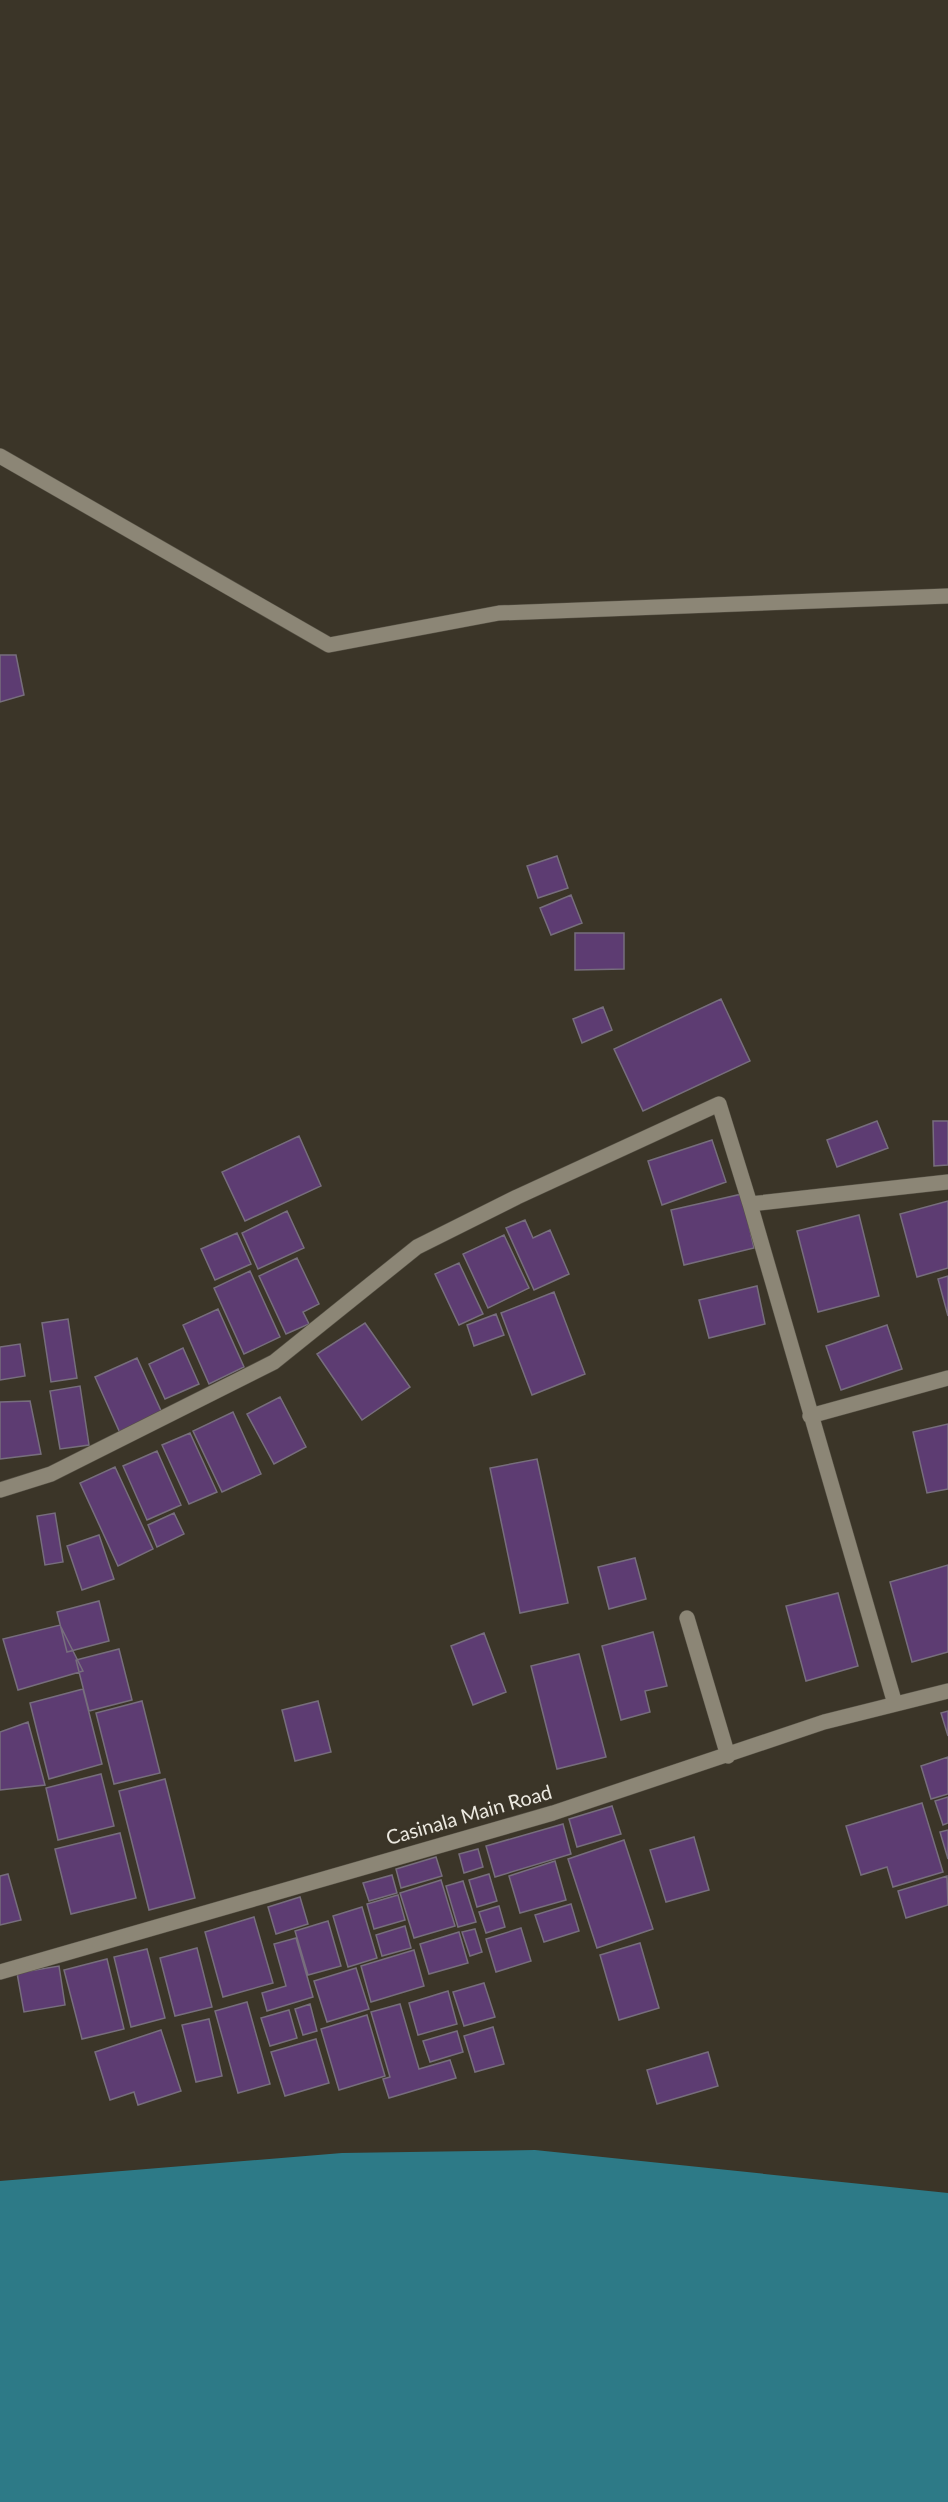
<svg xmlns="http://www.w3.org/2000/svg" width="948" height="2502" font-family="Lato,sans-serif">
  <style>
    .water { fill: #2d7a87 }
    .building { fill: #5d3c72; stroke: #776e7d; stroke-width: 1.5 }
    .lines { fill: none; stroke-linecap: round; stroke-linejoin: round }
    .minor-casing { stroke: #575246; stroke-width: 16 }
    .minor { stroke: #8c8676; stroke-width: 15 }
    .labels { text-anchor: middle; stroke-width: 4.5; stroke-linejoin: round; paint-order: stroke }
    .street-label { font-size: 20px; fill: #ece9e0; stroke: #3b3528 }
  </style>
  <rect width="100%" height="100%" fill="#3b3528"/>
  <!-- water -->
  <path class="water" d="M535,2150l413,43v309h-948v-321l342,-28z"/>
  <!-- building -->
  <path class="building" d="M0,655h16l8,40 -24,7z
    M557,856l11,32 -30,10 -11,-32z
    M571,895l11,28 -31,12 -11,-27z
    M575,933h49v36l-49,1z
    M721,999l29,62 -107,50 -29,-62z
    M603,1007l9,23 -30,13 -9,-24z
    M877,1121l11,27 -51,19 -10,-27z
    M933,1121h15v44l-14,1z
    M299,1136l22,50 -76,35 -23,-49z
    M712,1140l14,42 -64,23 -14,-44z
    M742,1194l12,54 -70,17 -13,-55z
    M948,1201v67l-31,9 -17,-63z
    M287,1211l17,37 -46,21 -16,-36z
    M859,1215l20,81 -61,16 -21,-81z
    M525,1220l8,18 17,-8 19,44 -35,16 -28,-62z
    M237,1233l14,31 -36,16 -14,-31z
    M504,1235l25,53 -41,20 -25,-54z
    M297,1258l22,46 -16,8 6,12 -23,10 -27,-58z
    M459,1263l24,51 -24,11 -24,-51z
    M250,1271l30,66 -36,17 -30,-66z
    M948,1276v40l-10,-37z
    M757,1286l8,38 -56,14 -10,-38z
    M554,1292l31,82 -53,21 -31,-82z
    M218,1309l26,58 -35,17 -26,-59z
    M496,1314l8,21 -30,11 -7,-21z
    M68,1319l9,59 -26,4 -9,-59z
    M365,1323l45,64 -48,33 -45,-66z
    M887,1325l15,44 -61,21 -15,-44z
    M20,1344l5,32 -25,4v-33z
    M183,1348l16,36 -34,15 -16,-35z
    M137,1358l25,55 -42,20 -25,-56z
    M80,1386l9,59 -29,4 -10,-58z
    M280,1397l26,50 -32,17 -27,-50z
    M30,1401l11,53 -41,5v-57z
    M233,1412l28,62 -39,18 -29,-61z
    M948,1424v65l-21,4 -14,-61z
    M190,1433l27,59 -28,12 -27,-59z
    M157,1451l24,54 -34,15 -24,-54z
    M537,1459l31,144 -48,10 -30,-145z
    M115,1467l38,82 -35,17 -38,-83z
    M55,1513l8,49 -18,3 -8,-49z
    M174,1513l10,21 -27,13 -9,-22z
    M99,1535l15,44 -32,11 -15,-44z
    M635,1558l11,41 -37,10 -11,-42z
    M948,1565v87l-36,10 -22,-80z
    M838,1593l20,73 -52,15 -20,-75z
    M99,1601l10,40 -42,11 -10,-40z
    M60,1625l23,46 -65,19 -15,-51z
    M653,1632l14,54 -22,5 5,21 -29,8 -19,-74z
    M484,1633l22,59 -33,13 -22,-59z
    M119,1649l13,51 -43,11 -13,-51z
    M579,1654l27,103 -49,12 -26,-103z
    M83,1689l19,75 -53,15 -19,-76z
    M142,1701l18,72 -46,11 -18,-71z
    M318,1701l13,51 -36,9 -13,-51z
    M948,1711v25l-7,-23z
    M28,1722l17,63 -45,5v-58z
    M948,1757v37l-17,5 -10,-33z
    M101,1774l13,52 -56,14 -12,-52z
    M165,1779l30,119 -46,12 -30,-119z
    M948,1797v26l-5,2 -8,-24z
    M922,1803l21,69 -50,15 -6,-20 -26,8 -15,-49z
    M612,1806l9,28 -44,13 -8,-28z
    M563,1824l8,30 -76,23 -9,-31z
    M948,1830v29l-8,-27z
    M120,1833l16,65 -65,16 -16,-65z
    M694,1837l15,53 -43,12 -16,-52z
    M624,1840l29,89 -56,19 -29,-89z
    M478,1849l5,18 -19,6 -5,-19z
    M436,1857l6,19 -41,12 -5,-19z
    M555,1861l11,39 -46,13 -11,-37z
    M8,1874l13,46 -21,5v-49z
    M489,1874l8,27 -20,6 -8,-27z
    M392,1875l5,18 -28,8 -6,-18z
    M947,1876l1,29 -42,13 -8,-27z
    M441,1880l14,46 -41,12 -14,-45z
    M463,1881l13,41 -18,5 -12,-41z
    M398,1895l7,25 -31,9 -7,-25z
    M300,1897l8,27 -32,10 -8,-27z
    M571,1904l8,27 -35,11 -9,-27z
    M499,1906l6,21 -19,6 -7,-21z
    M362,1907l15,51 -29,9 -15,-51z
    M254,1917l19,66 -50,14 -18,-65z
    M328,1921l13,45 -33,9 -13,-44z
    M405,1926l6,22 -29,8 -6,-21z
    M521,1928l10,33 -35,11 -10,-33z
    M475,1929l7,23 -12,4 -8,-24z
    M459,1932l9,31 -39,11 -9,-30z
    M296,1938l17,59 -46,14 -5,-18 24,-7 -12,-42z
    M640,1943l19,65 -40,12 -19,-65z
    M197,1948l15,59 -37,9 -15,-58z
    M147,1949l18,69 -34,9 -17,-70z
    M414,1950l10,36 -53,16 -10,-36z
    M107,1959l17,70 -42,10 -18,-69z
    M59,1966l6,39 -41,7 -7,-39z
    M356,1968l13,41 -42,13 -13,-41z
    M484,1983l11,34 -31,9 -11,-34z
    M448,1991l9,33 -39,11 -9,-32z
    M247,2002l23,82 -32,9 -23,-82z
    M310,2004l7,27 -14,4 -8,-26z
    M400,2004l19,65 31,-9 6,18 -67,20 -6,-19 7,-2 -19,-65z
    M289,2010l8,28 -27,8 -9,-28z
    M367,2015l18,61 -46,14 -18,-61z
    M209,2019l13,57 -26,6 -14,-57z
    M493,2027l11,37 -29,8 -11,-36z
    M161,2030l20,61 -43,14 -4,-13 -24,8 -15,-48z
    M457,2031l6,21 -33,10 -7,-21z
    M316,2039l13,44 -44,13 -14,-44z
    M708,2052l10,34 -61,18 -10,-34z"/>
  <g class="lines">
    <defs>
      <path id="minor" d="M0,456l329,189 170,-32 449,-17
        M750,1204l145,500
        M810,1416l138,-38
        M0,1490l51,-16 223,-112 143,-115 100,-50 202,-93 31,100 198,-22
        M687,1618l41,138
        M0,1972l553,-159 271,-91 124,-31"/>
    </defs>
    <!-- minor casing -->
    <use href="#minor" class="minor-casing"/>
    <!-- minor -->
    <use href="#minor" class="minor"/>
  </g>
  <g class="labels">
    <!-- street labels -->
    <g class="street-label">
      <text transform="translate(469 1815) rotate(-16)" y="7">Casinala Main Road</text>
    </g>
  </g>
</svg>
